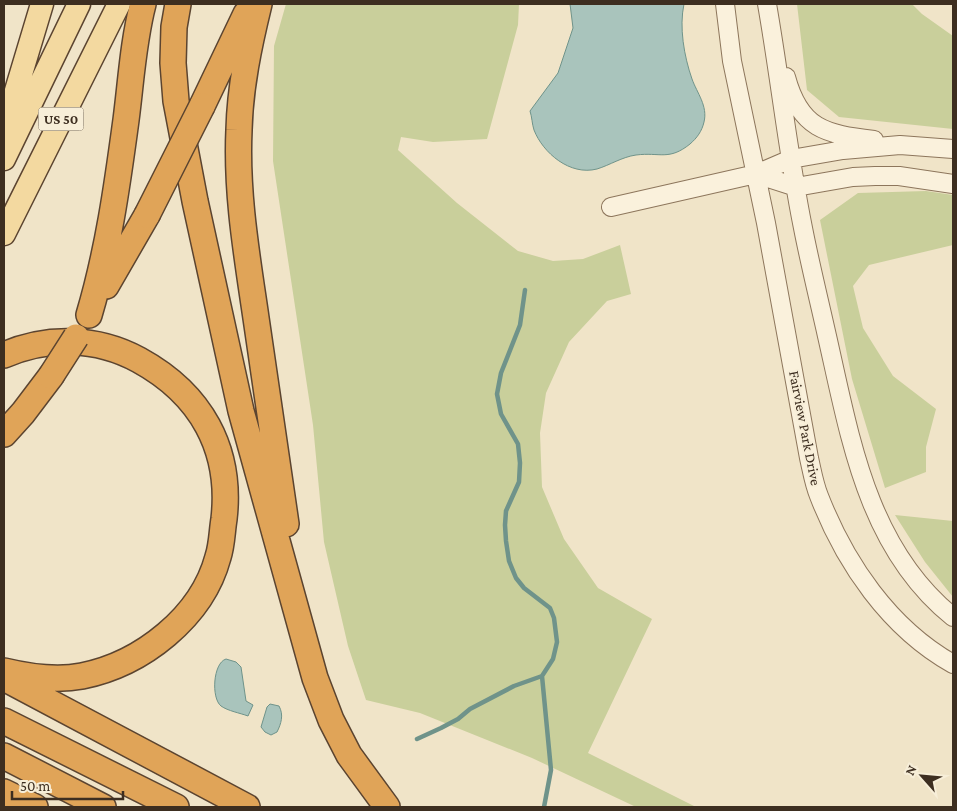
<svg xmlns="http://www.w3.org/2000/svg" width="957" height="811" font-family="'Crimson Pro',serif">
  <style>
    .green { fill: #c9cf9b }
    .water { fill: #a9c4bc; stroke: #6f938a }
    .lines { fill: none; stroke-linecap: round; stroke-linejoin: round }
    .stream { stroke: #6f938a; stroke-width: 4.5 }
    .minor-casing { stroke: #8d765c; stroke-width: 20 }
    .major-casing { stroke: #5b4430; stroke-width: 25 }
    .highway-casing { stroke: #5b4430; stroke-width: 28 }
    .minor { stroke: #faf1dc; stroke-width: 18 }
    .major { stroke: #f3d9a0; stroke-width: 22 }
    .highway { stroke: #e0a458; stroke-width: 25 }
    .highway-bridge-casing { stroke: #5b4430; stroke-width: 28; stroke-linecap: butt }
    .highway-bridge { stroke: #e0a458; stroke-width: 25 }
    .labels { text-anchor: middle; stroke-width: 4; stroke-linejoin: round; paint-order: stroke }
    .shield { fill: #f7eed8; stroke: #756857; stroke-width: 1 }
    .shield-label { font-size: 14px; font-weight: bold; fill: #3d2e20 }
    .street-label { font-size: 15px; fill: #3d2e20; stroke: #f7eed8 }
  </style>
  <rect width="100%" height="100%" fill="#f0e4c8"/>
  <!-- green -->
  <path class="green" d="M286,4h233l-1,21 -31,114 -54,3 -32,-5 -3,13 59,53 61,48 35,10 30,-2 37,-14 11,49 -24,7 -38,41 -23,51 -6,40 2,54 22,52 34,49 54,31 -64,134 108,54h-60l-104,-49 -112,-45 -54,-13 -18,-54 -24,-104 -11,-117 -40,-264 1,-115z
    M797,4h115l10,10 31,22v93l-114,-12 -32,-27z
    M926,191l27,4v50l-84,20 -16,21 10,42 30,48 43,33 -10,38v25l-41,16 -33,-109 -32,-159 38,-27z
    M895,515l58,6v76l-28,-35z"/>
  <!-- water -->
  <path class="water" d="M570,4h114c-5,23 0,52 8,75 5,14 16,27 12,43 -2,9 -7,16 -14,22 -21,17 -30,8 -54,11 -14,2 -26,10 -39,14 -27,7 -54,-16 -63,-39 -2,-6 -2,-13 -4,-19l28,-38 15,-45z
    M226,659l10,3 5,5 5,34 7,4 -5,11c-8,-3 -20,-5 -27,-10 -10,-8 -8,-43 5,-47z
    M270,704l9,2c5,9 2,18 -2,26l-6,3 -6,-3 -4,-5 6,-20z"/>
  <g class="lines">
    <!-- stream -->
    <path class="stream" d="M542,676l9,94 -7,37
      M417,739l24,-11 17,-9 12,-10 44,-23 28,-10 11,-17 4,-17 -3,-24 -4,-10 -26,-20 -8,-10 -7,-17 -3,-20 -1,-16 1,-14 13,-29 1,-19 -2,-19 -17,-30 -4,-20 4,-21 19,-48 5,-35"/>
    <defs>
      <path id="minor" d="M725,4l7,57 34,162 43,235c3,13 5,26 10,38 26,67 70,132 134,168
        M767,4c13,74 21,150 36,224 7,36 16,72 24,108 23,101 40,212 126,281
        M786,77c14,52 39,57 88,63
        M756,174l40,13 57,-10 22,-1h24l54,8
        M611,207l145,-33 35,-15 52,-9 57,-5 53,4"/>
      <path id="major" d="M4,123l11,-29 27,-90
        M4,159l75,-155
        M4,234l115,-230"/>
      <path id="highway" d="M178,4l-4,23 -1,36 3,38 19,100 46,210 74,267 16,42 18,35 38,52
        M259,4c-10,41 -19,83 -20,126 -3,64 8,126 17,188 10,69 20,137 30,206
        M202,106l44,-92
        M106,286l41,-71
        M89,315c19,-64 28,-128 37,-195 5,-38 7,-78 17,-116
        M4,355c43,-19 93,-18 135,5 62,34 93,89 85,159 -2,12 -2,26 -6,38 -16,60 -76,107 -136,119 -26,5 -53,1 -78,-5
        M4,434l19,-21 28,-37
        M6,679l241,128
        M4,721l172,86
        M4,756l99,51
        M4,792l31,15"/>
    </defs>
    <!-- minor casing -->
    <use href="#minor" class="minor-casing"/>
    <!-- major casing -->
    <use href="#major" class="major-casing"/>
    <!-- highway casing -->
    <use href="#highway" class="highway-casing"/>
    <!-- minor -->
    <use href="#minor" class="minor"/>
    <!-- major -->
    <use href="#major" class="major"/>
    <!-- highway -->
    <use href="#highway" class="highway"/>
    <defs>
      <path id="highway-bridge" d="M147,215l55,-109
        M51,376l25,-39"/>
    </defs>
    <!-- highway-bridge casing -->
    <use href="#highway-bridge" class="highway-bridge-casing"/>
    <!-- highway-bridge -->
    <use href="#highway-bridge" class="highway-bridge"/>
  </g>
  <g class="labels">
    <!-- shield labels -->
    <rect class="shield" x="38.5" y="107.5" width="45" height="23" rx="4"/>
    <g class="shield-label">
      <text x="61" y="124">US 50</text>
    </g>
    <!-- street labels -->
    <g class="street-label">
      <text transform="translate(805 428) rotate(79)" y="5">Fairview Park Drive</text>
    </g>
  </g>
  <!-- border -->
  <rect width="957" height="811" fill="none" stroke="#3d2e20" stroke-width="10"/>
  <!-- north arrow -->
  <g transform="translate(922 776) rotate(297)" stroke="#f7eed8" stroke-width="4" paint-order="stroke">
  <path d="M0-4L9 19L0 12L-9 19Z" fill="#3d2e20"/>
  <text y="-8" font-size="14" font-weight="bold" text-anchor="middle" fill="#3d2e20">N</text>
  </g>
  <!-- scale -->
  <path d="M12 791v8h111v-8" fill="none" stroke="#3d2e20" stroke-width="2.5"/>
  <text x="20" y="791" font-size="15" fill="#3d2e20" stroke="#f7eed8" stroke-width="4" paint-order="stroke">50 m</text>
</svg>
